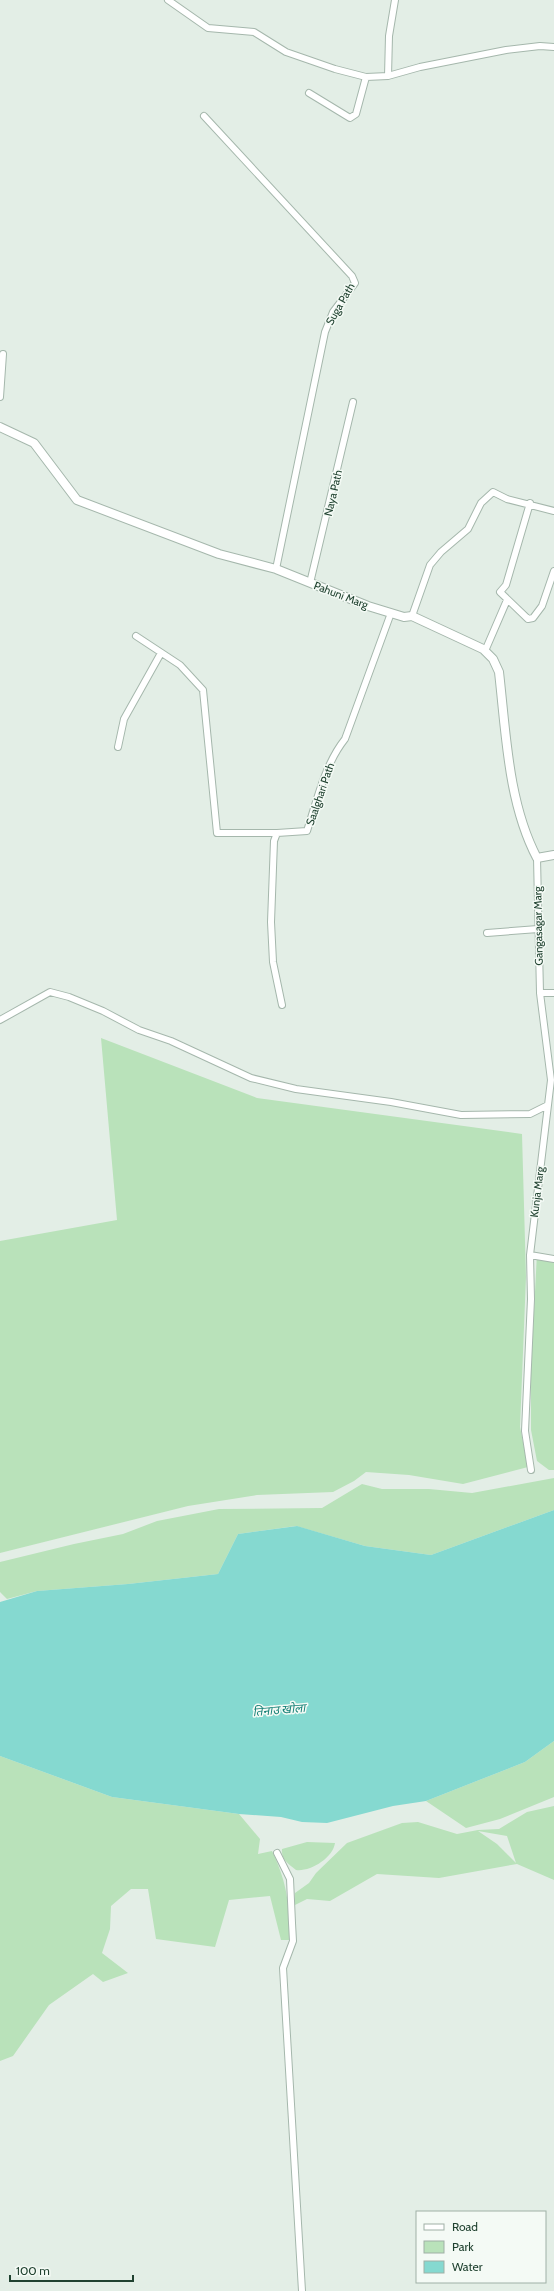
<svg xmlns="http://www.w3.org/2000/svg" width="554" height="2291" font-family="Cabin,'Noto Sans Devanagari',sans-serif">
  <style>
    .green { fill: #b9e2ba; fill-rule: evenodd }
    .water { fill: #85d9d0 }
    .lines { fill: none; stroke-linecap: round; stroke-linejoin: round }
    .minor-casing { stroke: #a5b7ac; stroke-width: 8 }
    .tertiary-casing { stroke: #a5b7ac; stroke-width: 10 }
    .minor { stroke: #fff; stroke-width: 6 }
    .tertiary { stroke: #fff; stroke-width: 8 }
    .labels { text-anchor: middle; stroke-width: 3; stroke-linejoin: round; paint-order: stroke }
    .street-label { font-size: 11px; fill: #204230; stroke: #f4faf5 }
    .water-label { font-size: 12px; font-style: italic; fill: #137f75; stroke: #f4faf5 }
  </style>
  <rect width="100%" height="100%" fill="#e3eee6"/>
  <!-- green -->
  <path class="green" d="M101,1038l156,60 265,36 4,143 -6,150 8,40 -65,17 -54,-9 -43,-3 -12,9 -21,11 -76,3 -69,11 -188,47v-312l117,-21z
    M537,1253l17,3v214h-5l-12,-9 -6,-31v-60z
    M554,1478v32l-123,45 -66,-9 -69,-20 -58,8 -20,40 -90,10 -91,7 -30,8 -7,-7v-30l74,-18 49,-10 34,-13 62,-12 103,-1 40,-24 20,5h47l43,4z
    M554,1741v56l-54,22 -34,9 -40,-27 99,-39z
    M0,1756l112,41 127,17 21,25 -2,15 14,-3c15,31 18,54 17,89h-8l-11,-44 -41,4 -14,47 -59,-8 -8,-50h-17l-20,17 -1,23 -8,24 26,20 -25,9 -10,-8 -44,31 -36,51 -13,5z
    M554,1806v74l-37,-16 -78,14 -62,-4 -47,27 -23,-2 -12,6v-12l14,-10 7,-10 31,-30 55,-20 16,-1 39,12 21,-4 21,-1 28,-17zM478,1831l29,5 9,27 -19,-19z
    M307,1842l28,1c-2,15 -25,29 -39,27 -8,-6 -15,-11 -14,-21z"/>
  <!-- water -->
  <path class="water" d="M554,1510v231l-29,21 -99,39 -33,5 -66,17 -25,-1 -21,-5 -42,-3 -127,-17 -112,-41v-154l37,-11 91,-7 90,-10 20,-40 59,-8 68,20 66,9z"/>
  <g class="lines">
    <defs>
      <path id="minor" d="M168,0l40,28 46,4 32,20 49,17 31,8 22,-1 32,-9 86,-17 34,-4 14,1
        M388,76l1,-40 6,-36
        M309,93l41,25 6,-4 10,-37
        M204,116l148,160 3,7 -22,29 -8,20 -49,237
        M0,397l3,-43
        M530,503l-24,82 -6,7 28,27 5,-1 9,-12 12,-35
        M310,583l43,-181
        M412,616l18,-51 11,-13 27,-23 13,-26 12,-11 14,7 47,12
        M136,636l44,29 23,25 14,143h60
        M485,651l22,-51
        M118,747l6,-28 37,-66
        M537,858l3,135
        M487,933l51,-4
        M282,1005l-9,-43 -2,-40 3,-81 3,-8 30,-2c10,-31 18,-67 38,-92l46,-126
        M0,1020l50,-28 19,5 34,14 36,19 32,11 80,37 45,11 95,13 70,13 69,-1 18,-9 3,-25 -11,-87h14
        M530,1255l24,4
        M531,1470l-6,-39 6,-132 -1,-44 18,-150
        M277,1853l13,26 2,44 1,18 -10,27 19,323"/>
      <path id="tertiary" d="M0,427l34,16 43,57 142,54 57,15 92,37 36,11 8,-1 71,33 10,10 6,13c7,61 9,131 38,186l17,-3"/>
    </defs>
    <!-- minor casing -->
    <use href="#minor" class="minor-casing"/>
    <!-- tertiary casing -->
    <use href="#tertiary" class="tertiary-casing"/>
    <!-- minor -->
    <use href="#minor" class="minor"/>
    <!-- tertiary -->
    <use href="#tertiary" class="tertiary"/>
  </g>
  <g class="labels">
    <!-- street labels -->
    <g class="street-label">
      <text transform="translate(340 304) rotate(-60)" y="4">Suga Path</text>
      <text transform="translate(333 493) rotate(-77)" y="4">Naya Path</text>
      <text transform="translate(341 595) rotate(21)" y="4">Pahuni Marg</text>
      <text transform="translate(320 794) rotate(-71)" y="4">Saalghari Path</text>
      <text transform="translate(538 926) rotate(-91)" y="4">Gangasagar Marg</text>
      <text transform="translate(537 1192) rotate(-83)" y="4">Kunja Marg</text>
    </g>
    <!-- water labels -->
    <g class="water-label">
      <text transform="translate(279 1710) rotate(-5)" y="4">तिनाउ खोला</text>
    </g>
  </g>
  <!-- legend -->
  <rect x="416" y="2211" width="130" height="72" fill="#f4faf5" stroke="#9fb0a6"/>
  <rect x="424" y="2224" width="20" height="6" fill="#ffffff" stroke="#9fb0a6"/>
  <text x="452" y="2231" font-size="12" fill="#204230">Road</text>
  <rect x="424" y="2241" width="20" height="12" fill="#b9e2ba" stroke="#9fb0a6"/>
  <text x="452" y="2251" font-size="12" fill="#204230">Park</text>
  <rect x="424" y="2261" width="20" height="12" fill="#85d9d0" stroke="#9fb0a6"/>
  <text x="452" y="2271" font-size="12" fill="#204230">Water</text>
  <!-- scale -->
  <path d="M10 2275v6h123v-6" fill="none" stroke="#204230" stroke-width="2"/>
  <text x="16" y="2275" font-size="12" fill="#204230" stroke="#f4faf5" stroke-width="3" paint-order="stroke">100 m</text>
</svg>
